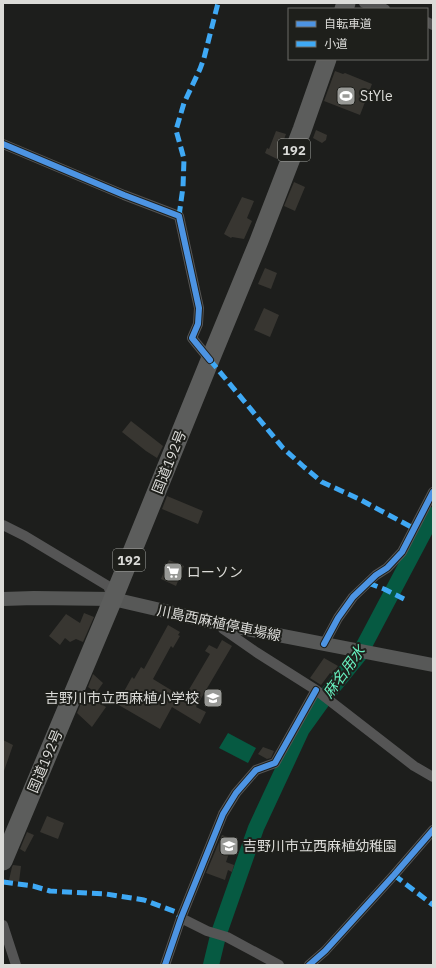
<svg xmlns="http://www.w3.org/2000/svg" width="436" height="968" font-family="'IBM Plex Sans','Noto Sans JP',sans-serif">
  <style>
    .water { fill: #065a42 }
    .lines { fill: none; stroke-linecap: round; stroke-linejoin: round }
    .river { stroke: #065a42; stroke-width: 16 }
    .building { fill: #383631 }
    .street { stroke: #555; stroke-width: 10 }
    .secondary { stroke: #575857; stroke-width: 14 }
    .highway { stroke: #5c5d5c; stroke-width: 19 }
    .quiet { stroke: #3fa9f5; stroke-width: 5; stroke-dasharray: 10 5; stroke-linecap: butt }
    .cycleway-casing { stroke: #1e1f1b; stroke-width: 8 }
    .cycleway { stroke: #4d94e3; stroke-width: 6 }
    .labels { text-anchor: middle; stroke-width: 4; stroke-linejoin: round; paint-order: stroke }
    .shield { fill: #1e1f1b; stroke: #a2a39f; stroke-width: 1 }
    .shield-label { font-size: 13px; font-weight: bold; fill: #dbdbd8 }
    .poi-label { font-size: 14px; fill: #dbdbd8; stroke: #1e1f1b; text-anchor: start }
    .street-label { font-size: 14px; fill: #dbdbd8; stroke: #1e1f1b }
    .water-label { font-size: 15px; font-style: italic; fill: #67f0bf; stroke: #1e1f1b }
  </style>
  <rect width="100%" height="100%" fill="#1d1e1c"/>
  <!-- water -->
  <path class="water" d="M228,733l28,15 -8,15 -29,-15z"/>
  <g class="lines">
    <!-- river -->
    <path class="river" d="M211,965l7,-29 38,-108 46,-99 23,-32 34,-42 74,-140"/>
  </g>
  <!-- building -->
  <path class="building" d="M335,71l8,3 2,-1 27,11 -12,31 -36,-14z
    M316,130l11,5 -1,5 -4,3 -9,-5z
    M276,131l10,3 -9,25 -12,-6 2,-5 2,1z
    M294,182l11,5 -10,24 -11,-5z
    M242,197l12,4 -7,17 5,3 -8,18 -12,-2 -1,1 -7,-4z
    M265,268l12,5 -6,16 -13,-5z
    M264,308l15,7 -9,22 -16,-7z
    M131,421l32,25 -6,12 -11,-7 -24,-19z
    M167,496l36,15 -5,13 -36,-15z
    M169,560l15,6 -8,20 -15,-7z
    M84,613l10,4 -11,25 -7,-3 -6,3 -5,-4 -5,7 -11,-9 17,-22 14,9z
    M168,625l12,7 -2,3 2,1 -7,12 -2,-2 -18,33 31,19 26,-44 -5,-3 4,-6 8,4 5,-9 10,6 -36,61 10,5 -6,12 -28,-17 -12,22 -43,-25 15,-27 2,2 7,-12 3,2z
    M324,658l14,8 -6,8 -2,-1 -9,12 -11,-7z
    M93,674l10,9 -7,10 -8,-6z
    M92,698l14,9 -14,20 -15,-14 5,-12 7,3z
    M3,740l10,5 -9,26 -1,-1z
    M263,747l11,4 -3,7 -4,1 -9,-5z
    M47,816l17,7 -6,16 -18,-7z
    M27,832l7,3 -9,17 -5,-3z
    M222,835l12,4 -8,23 8,3 -2,7 -4,-2 -3,10 -19,-7z
    M13,865l8,1 -2,16 -10,-2 3,-13z"/>
  <g class="lines">
    <!-- street -->
    <path class="street" d="M364,3l21,6
      M427,22l6,3
      M3,144l121,51 55,21 20,92 -1,16 -6,14 18,22
      M3,525l22,11 83,50 5,13
      M221,624l2,5 33,23 60,38 98,76 19,11
      M324,644l14,-26 15,-21 23,-22 11,-7 15,-16 31,-60
      M181,918l26,13 20,6 52,28
      M3,925l13,40
      M165,965l16,-47 42,-104 13,-21 20,-23 19,-7 41,-73
      M309,965l16,-14 69,-76 39,-45"/>
    <!-- secondary -->
    <path class="secondary" d="M3,599l31,-1 79,1 108,25 212,41"/>
    <!-- highway -->
    <path class="highway" d="M344,9l2,-6
      M3,861l110,-262 97,-239 49,-119 43,-111 25,-71"/>
    <!-- quiet -->
    <path class="quiet" d="M179,216l4,-29 1,-28 -8,-29 8,-27 16,-34 4,-11 14,-55
      M210,360l73,88 21,19 18,15 37,17 56,30
      M368,583l16,6 20,10
      M394,875l39,30
      M3,882l30,4 17,5 56,3 38,6 32,12 5,6"/>
    <defs>
      <path id="cycleway" d="M3,144l121,51 55,21 20,92 -1,16 -6,14 18,22
        M324,644l14,-26 15,-21 23,-22 11,-7 15,-16 31,-60
        M165,965l16,-47 42,-104 13,-21 20,-23 19,-7 41,-73
        M309,965l16,-14 69,-76 39,-45"/>
    </defs>
    <!-- cycleway casing -->
    <use href="#cycleway" class="cycleway-casing"/>
    <!-- cycleway -->
    <use href="#cycleway" class="cycleway"/>
  </g>
  <!-- icons -->
  <defs>
    <symbol id="stadium-square" viewBox="-11 -11 22 22"><rect x="-9" y="-9" width="18" height="18" rx="4" fill="#989996" stroke="#1e1f1b"/><path d="M0-5a6.5 5 0 1 0 0 10a6.5 5 0 1 0 0-10ZM-3.5-1.8h7v3.6h-7Z" fill="#fff"/></symbol>
    <symbol id="supermarket-square" viewBox="-11 -11 22 22"><rect x="-9" y="-9" width="18" height="18" rx="4" fill="#989996" stroke="#1e1f1b"/><path d="M-6-5.5h2.5l.6 2H6L4.5 2H-2.5L-4.4-4H-6ZM-1.5 3.2a1.3 1.3 0 1 0 .1 0ZM3 3.2a1.3 1.3 0 1 0 .1 0Z" fill="#fff"/></symbol>
    <symbol id="school-square" viewBox="-11 -11 22 22"><rect x="-9" y="-9" width="18" height="18" rx="4" fill="#989996" stroke="#1e1f1b"/><path d="M0-5L7-2L0 1L-7-2ZM-4 1L0 2.5L4 1V4Q0 6-4 4Z" fill="#fff"/></symbol>
  </defs>
  <g fill-rule="evenodd">
    <use href="#stadium-square" x="335" y="85" width="22" height="22"/>
    <use href="#supermarket-square" x="162" y="561" width="22" height="22"/>
    <use href="#school-square" x="202" y="687" width="22" height="22"/>
    <use href="#school-square" x="218" y="835" width="22" height="22"/>
  </g>
  <g class="labels">
    <!-- shield labels -->
    <g class="shield">
      <rect x="278" y="139" width="32" height="22" rx="3"/>
      <rect x="113" y="549" width="32" height="22" rx="3"/>
    </g>
    <g class="shield-label">
      <text x="294" y="155">192</text>
      <text x="129" y="565">192</text>
    </g>
    <!-- poi labels -->
    <g class="poi-label">
      <text x="360" y="101">StYle</text>
      <text x="187" y="577">ローソン</text>
      <text x="199" y="703" text-anchor="end">吉野川市立西麻植小学校</text>
      <text x="243" y="851">吉野川市立西麻植幼稚園</text>
    </g>
    <!-- street labels -->
    <g class="street-label">
      <text transform="translate(169 462) rotate(-68)" y="5">国道192号</text>
      <text transform="translate(219 623) rotate(12)" y="5">川島西麻植停車場線</text>
      <text transform="translate(45 761) rotate(-67)" y="5">国道192号</text>
    </g>
    <!-- water labels -->
    <g class="water-label">
      <text transform="translate(344 672) rotate(-54)" y="5">麻名用水</text>
    </g>
  </g>
  <!-- border -->
  <rect width="436" height="968" fill="none" stroke="#dbdbd8" stroke-width="8"/>
  <!-- legend -->
  <rect x="288" y="8" width="140" height="52" fill="#1e1f1b" stroke="#6a6a67"/>
  <rect x="296" y="21" width="20" height="6" fill="#4d94e3" stroke="#6a6a67"/>
  <text x="324" y="28" font-size="12" fill="#dbdbd8">自転車道</text>
  <rect x="296" y="41" width="20" height="6" fill="#3fa9f5" stroke="#6a6a67"/>
  <text x="324" y="48" font-size="12" fill="#dbdbd8">小道</text>
</svg>
